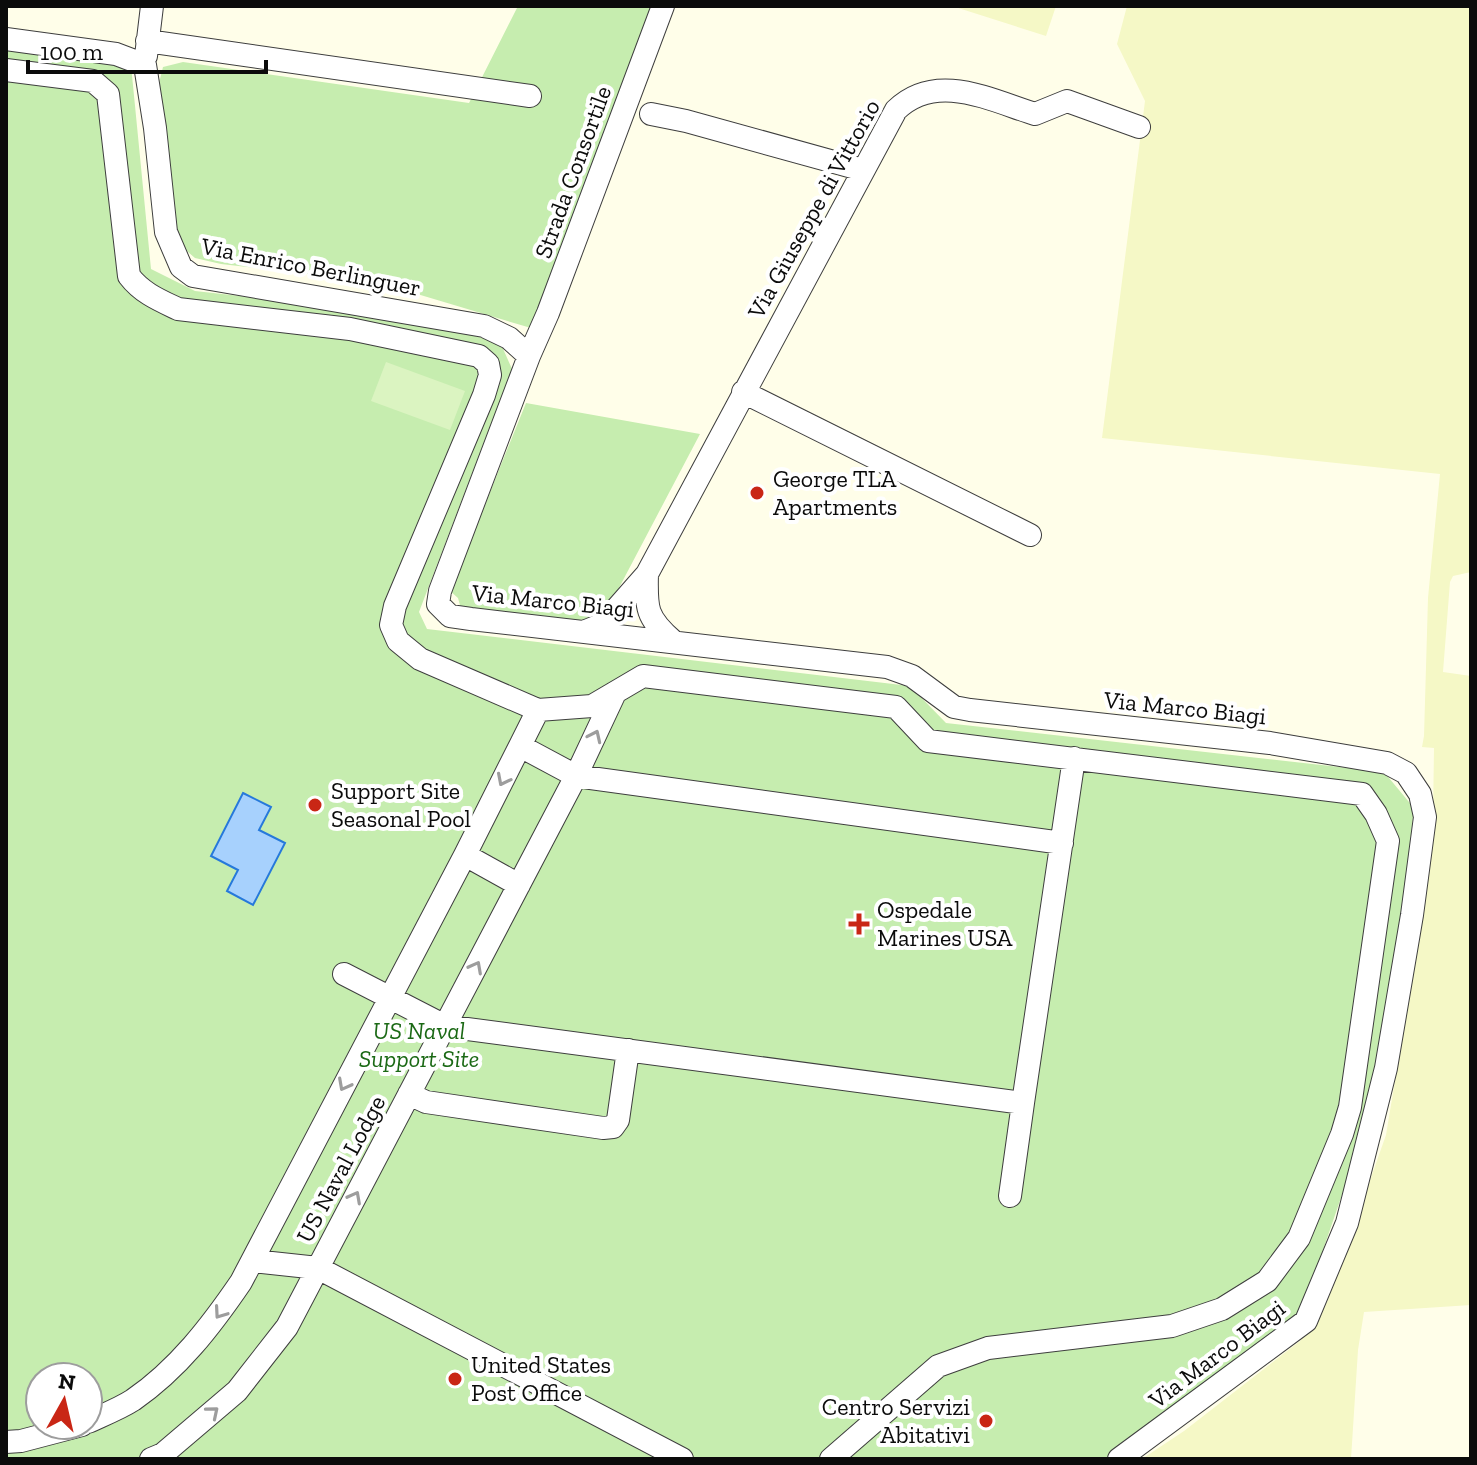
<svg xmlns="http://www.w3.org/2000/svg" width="1477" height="1465" font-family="'Zilla Slab',serif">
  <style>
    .farmland { fill: #f5f8c6 }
    .green { fill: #c6edaf; fill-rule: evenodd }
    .pitch { fill: #dbf4c1 }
    .water { fill: #a7d1fd; stroke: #2679db; stroke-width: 2 }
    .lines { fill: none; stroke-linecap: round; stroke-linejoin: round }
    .minor-casing { stroke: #3e3e3e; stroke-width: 24 }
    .minor { stroke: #fff; stroke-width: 22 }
    .oneway { stroke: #9d9d9d }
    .poi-dot { fill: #c92615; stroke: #fff; stroke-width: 3 }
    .labels { text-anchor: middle; stroke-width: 8; stroke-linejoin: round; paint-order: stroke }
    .street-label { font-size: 24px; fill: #0b0b0b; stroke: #fff }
    .poi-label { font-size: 24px; fill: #0b0b0b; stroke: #fff; text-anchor: start }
    .park-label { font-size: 24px; font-style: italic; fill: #1b6915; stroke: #fff }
  </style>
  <rect width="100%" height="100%" fill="#fffee9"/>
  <!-- farmland -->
  <path class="farmland" d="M952,6h104l-10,30z
    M1127,6h344v566l-18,4 -3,6 -7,90 28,4v629l-107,7 -6,38 -7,109h-209l42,-28 116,-90 27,-39 59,-167 29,-175 18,-144 1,-68 -12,-1 2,-11 4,-138 12,-124 -338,-36 43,-337 -28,-57z"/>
  <!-- green -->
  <path class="green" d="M518,6h135l-122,322 -154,-46 -156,-18 -26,-6 -14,-12 -5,-14 -17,-149 4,-16 20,-5 286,41z
    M6,49l125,16 20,204 44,22 178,20 127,31 12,27 -93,243 8,17 483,57 36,37 438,49 30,36 -15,133 -34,187 -63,183 -193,148h-1103zM40,1377h48v48h-48z
    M526,403l174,31 -89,169 -22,15 -14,3 -114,-12 -3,-11 -8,-7z"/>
  <!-- pitch -->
  <path class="pitch" d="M386,362l79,29 -15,39 -79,-29z"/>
  <!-- water -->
  <path class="water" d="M243,793l28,14 -12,23 26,13 -32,62 -26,-14 11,-21 -27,-14z"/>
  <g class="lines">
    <defs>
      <path id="minor" d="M663,6l-115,307 -19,43 -89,235 -2,13 12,12 21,3 416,48 25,9 42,31 16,3 300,33 117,20 19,10 14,21 5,23 -13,98 -26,153 -39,155 -41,98 -187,138
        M6,39l110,15 29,11 10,63 11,104 15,35 12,9 291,50 25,12 20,18
        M147,41l383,55
        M146,56l6,-50
        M6,70l87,11 15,13 21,182c13,17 30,24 49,33l172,20 129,27 9,8 2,11 -6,20 -89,211 -4,19 7,16 22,18 118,51 54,-4 51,-30 253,31 32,34 434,53 14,20 12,27 -38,266 -8,27 -43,104 -32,43 -45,28 -50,17 -184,22 -50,18 -107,93
        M651,114l35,7 177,49
        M743,392l287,143
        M647,574c-1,34 -1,44 26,67
        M586,631l17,-7 44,-50 249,-464c40,-39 94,-10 139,4l32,-13 72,26
        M520,746l56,30 486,67
        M465,855l54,30
        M344,974l101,52 578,77 51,-345
        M409,1094l17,8 177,26 10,-1 5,-7 10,-70
        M1010,1196l13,-93
        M253,1261l65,7 364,191
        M88,1422c15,-7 31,-13 45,-22 45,-31 78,-74 108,-118l224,-427 73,-145
        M6,1442l15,-1 61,-16
        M151,1459l12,-5 74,-63 50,-64 289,-551 39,-83"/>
    </defs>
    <!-- minor casing -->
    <use href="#minor" class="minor-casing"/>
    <!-- minor -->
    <use href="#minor" class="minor"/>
  </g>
  <!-- one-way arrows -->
  <defs><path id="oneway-chevron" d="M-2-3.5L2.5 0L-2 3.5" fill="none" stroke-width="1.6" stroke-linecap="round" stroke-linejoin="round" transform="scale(2)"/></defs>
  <g class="oneway">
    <use href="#oneway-chevron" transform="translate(595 736) rotate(-65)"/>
    <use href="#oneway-chevron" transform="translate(503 780) rotate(117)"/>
    <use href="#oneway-chevron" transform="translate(476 967) rotate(-62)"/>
    <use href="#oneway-chevron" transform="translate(344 1085) rotate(118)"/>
    <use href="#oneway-chevron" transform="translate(355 1197) rotate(-62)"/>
    <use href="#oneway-chevron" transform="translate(220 1313) rotate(125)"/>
    <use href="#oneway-chevron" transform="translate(213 1412) rotate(-40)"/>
  </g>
  <!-- markers -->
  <g class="poi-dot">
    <circle cx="757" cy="493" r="8"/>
    <circle cx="315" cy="805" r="8"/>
    <path d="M855 912h8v8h8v8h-8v8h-8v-8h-8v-8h8z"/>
    <circle cx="455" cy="1379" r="8"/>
    <circle cx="986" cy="1421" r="8"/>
  </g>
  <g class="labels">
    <!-- street labels -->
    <g class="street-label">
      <text transform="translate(573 172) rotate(-70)" y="8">Strada Consortile</text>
      <text transform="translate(814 209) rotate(-61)" y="8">Via Giuseppe di Vittorio</text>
      <text transform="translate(311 267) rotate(11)" y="8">Via Enrico Berlinguer</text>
      <text transform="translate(553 601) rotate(6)" y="8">Via Marco Biagi</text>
      <text transform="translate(1185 708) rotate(6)" y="8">Via Marco Biagi</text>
      <text transform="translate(341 1169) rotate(-62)" y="8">US Naval Lodge</text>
      <text transform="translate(1217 1354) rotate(-37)" y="8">Via Marco Biagi</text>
    </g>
    <!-- poi labels -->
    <g class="poi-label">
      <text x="773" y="487">George TLA<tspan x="773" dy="28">Apartments</tspan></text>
      <text x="331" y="799">Support Site<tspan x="331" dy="28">Seasonal Pool</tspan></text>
      <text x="877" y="918">Ospedale<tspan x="877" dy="28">Marines USA</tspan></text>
      <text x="471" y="1373">United States<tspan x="471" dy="28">Post Office</tspan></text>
      <text x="970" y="1415" text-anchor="end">Centro Servizi<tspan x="970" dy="28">Abitativi</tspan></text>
    </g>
    <!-- park labels -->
    <g class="park-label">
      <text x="419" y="1039">US Naval<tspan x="419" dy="28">Support Site</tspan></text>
    </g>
  </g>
  <!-- border -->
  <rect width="1477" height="1465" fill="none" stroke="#0b0b0b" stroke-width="16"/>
  <!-- north arrow -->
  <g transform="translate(64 1401) rotate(8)"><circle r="38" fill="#ffffff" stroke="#9d9d9d" stroke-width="2"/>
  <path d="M0-6L14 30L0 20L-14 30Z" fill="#c92615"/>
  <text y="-12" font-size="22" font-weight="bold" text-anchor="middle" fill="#0b0b0b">N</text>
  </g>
  <!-- scale -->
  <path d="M28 60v12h238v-12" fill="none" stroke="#0b0b0b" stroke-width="4"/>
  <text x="40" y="60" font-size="24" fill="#0b0b0b" stroke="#ffffff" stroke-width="6" paint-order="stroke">100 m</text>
</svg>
